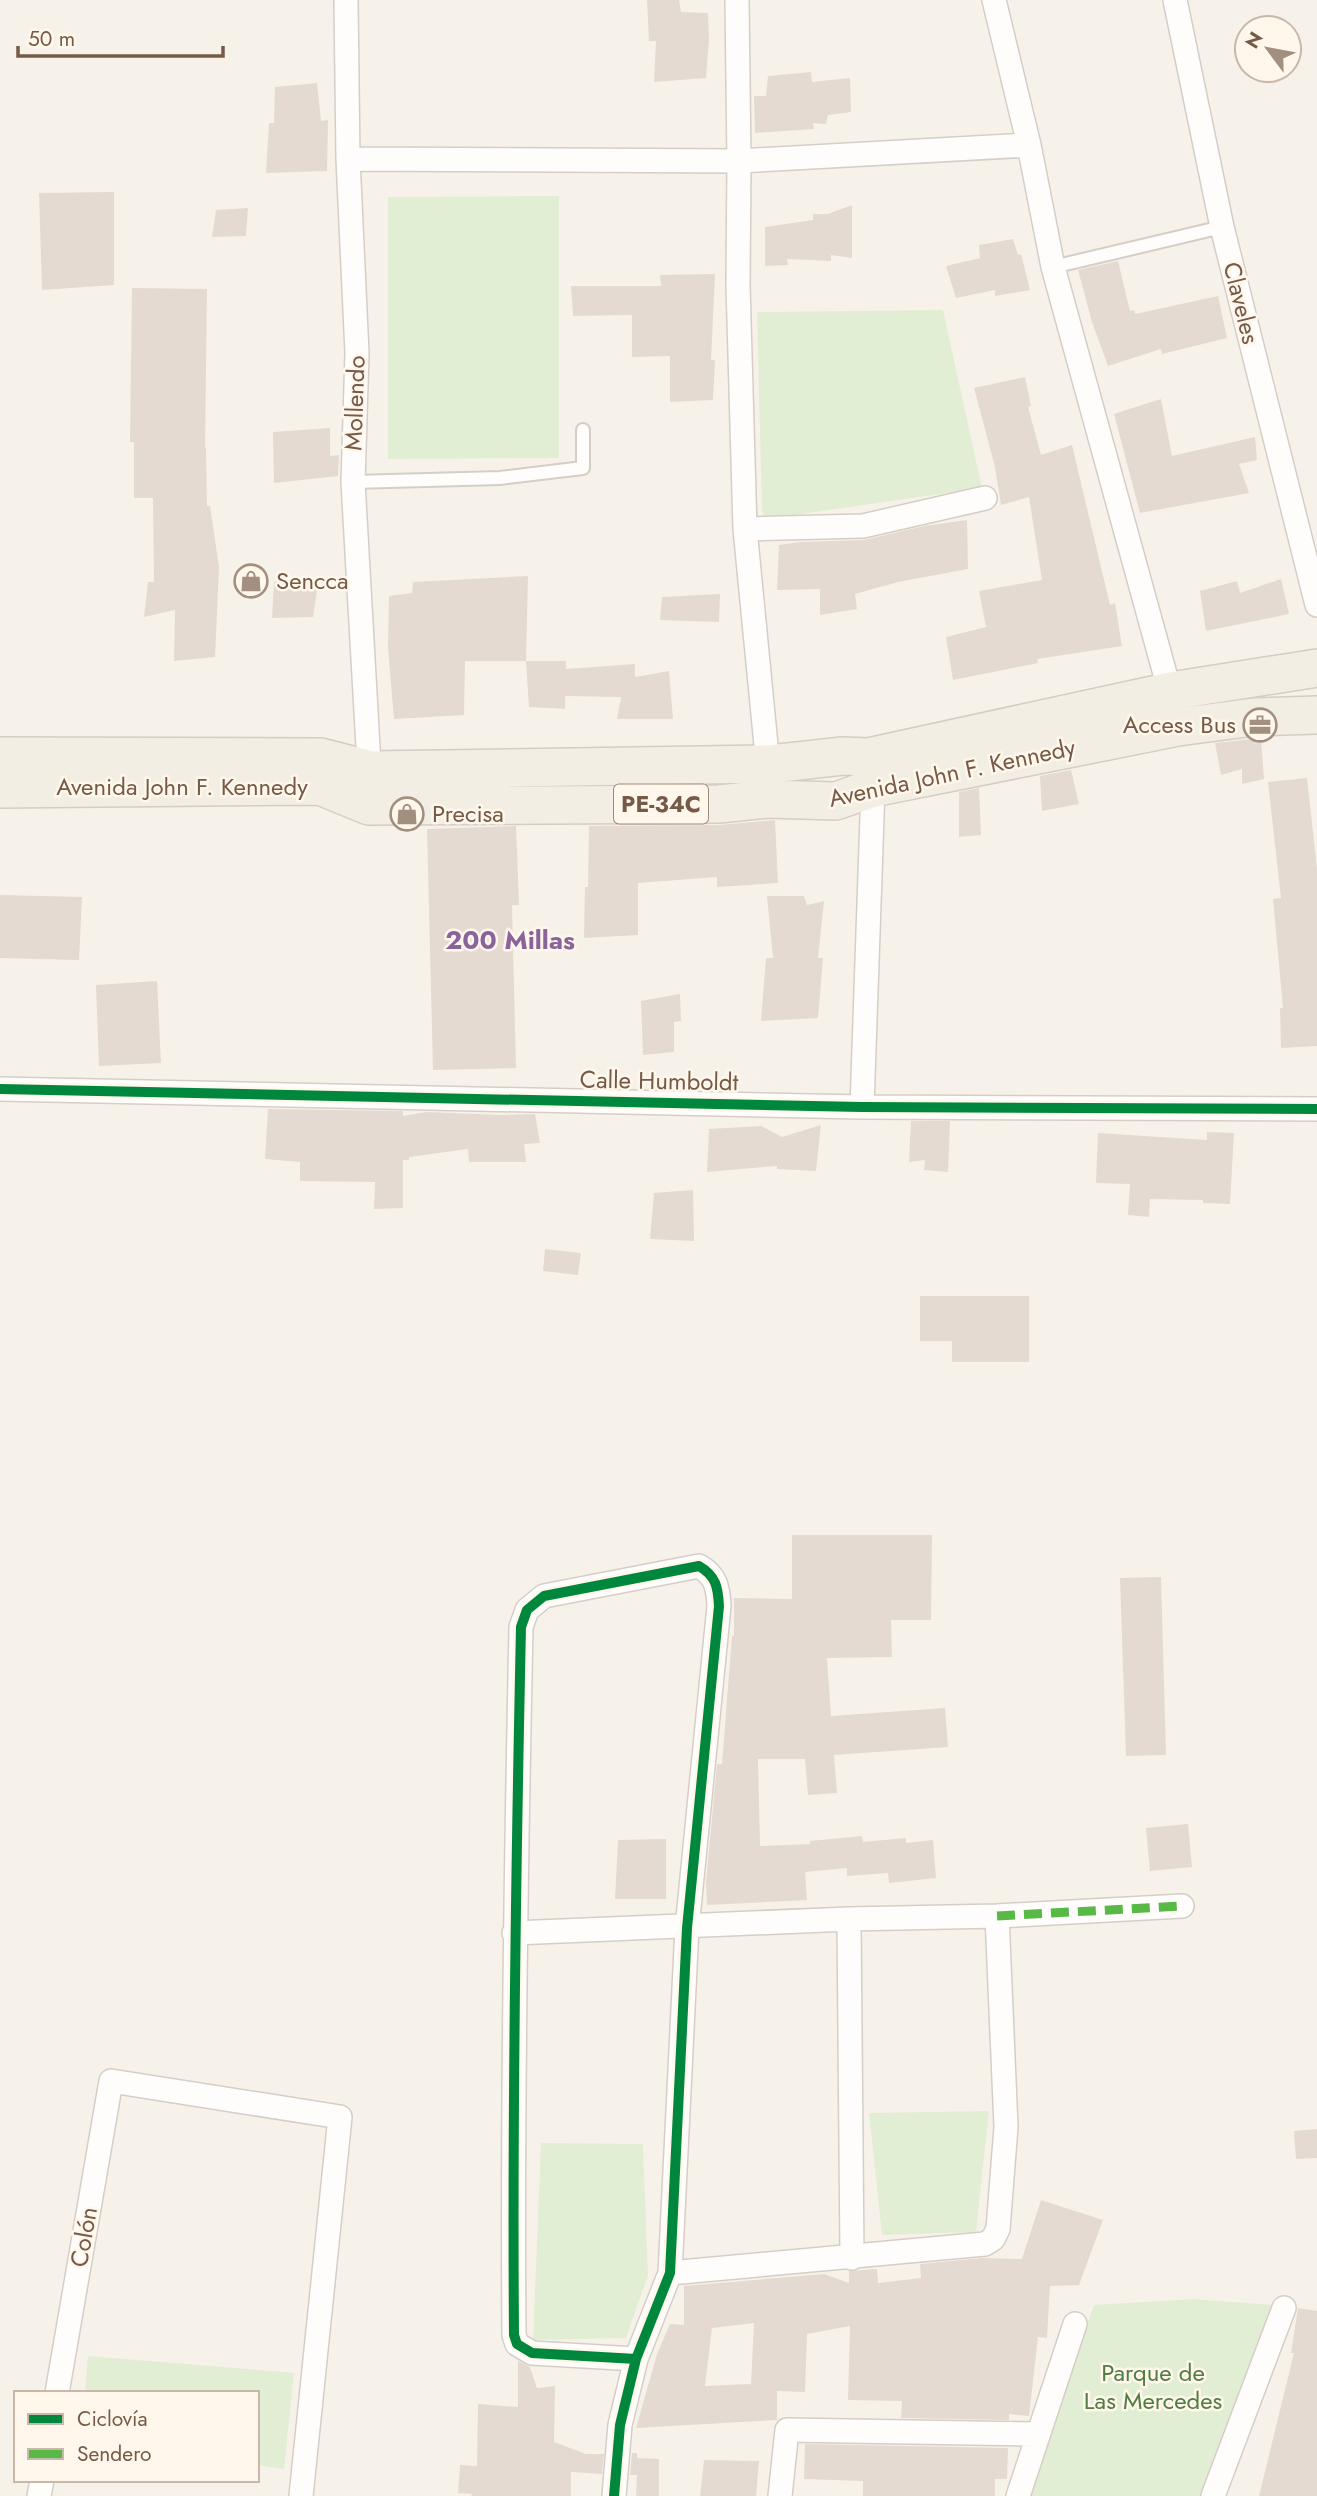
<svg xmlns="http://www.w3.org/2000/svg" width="1317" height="2496" font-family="Jost,sans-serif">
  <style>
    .green { fill: #e2eed3 }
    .building { fill: #e4dad1; fill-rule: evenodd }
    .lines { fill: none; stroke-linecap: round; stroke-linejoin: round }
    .lane-casing { stroke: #d6cec6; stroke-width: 16 }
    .street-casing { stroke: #d6cec6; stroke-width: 26 }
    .primary-casing { stroke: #d6ccc5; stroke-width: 40 }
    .lane { stroke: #fefdfc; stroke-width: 12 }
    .street { stroke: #fefdfc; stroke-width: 23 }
    .primary { stroke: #f3eee4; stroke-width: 37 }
    .quiet { stroke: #58b947; stroke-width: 9; stroke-dasharray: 18 9; stroke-linecap: butt }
    .cycleway-casing { stroke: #fff7eb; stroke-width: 15 }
    .cycleway { stroke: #00873e; stroke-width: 10 }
    .labels { text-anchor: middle; stroke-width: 5; stroke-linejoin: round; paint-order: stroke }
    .shield { fill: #fff7eb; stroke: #9f8979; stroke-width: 2 }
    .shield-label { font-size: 23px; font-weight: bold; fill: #765a48 }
    .street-label { font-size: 24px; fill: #765a48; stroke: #fff7eb }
    .poi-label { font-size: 24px; fill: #765a48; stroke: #fff7eb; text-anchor: start }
    .park-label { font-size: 24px; fill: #507d40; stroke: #fff7eb }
    .neighbourhood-label { font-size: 26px; font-weight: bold; fill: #89639a; stroke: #fff7eb }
  </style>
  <rect width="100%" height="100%" fill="#f7f2e9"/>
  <!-- green -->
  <path class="green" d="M559,196v262l-171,1v-262z
    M943,310l39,178 -216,31 -4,-8 -5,-199z
    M989,2111l-13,121 -94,3 -13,-122z
    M541,2143l102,1 5,131 -22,63 -93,2z
    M1194,2299l79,6 -72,191h-173l66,-191z
    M88,2356l206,17 -10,96 -27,-4v-72h-172z"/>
  <!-- building -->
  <path class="building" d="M647,0h32l2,12 27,1 1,26 -3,39 -52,4 2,-41h-7z
    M811,72l1,10 38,-4 1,34 -23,3 -2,9 -13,-1 1,6 -59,4 -1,-37h12l2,-20z
    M317,83l4,38 7,-1 -1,51 -61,2 3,-50h5l1,-36z
    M114,192v93l-72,5 -3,-97z
    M852,205v53l-21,-3v6l-44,-2 1,6 -23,1v-39l48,-7v-6h15z
    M248,208l-2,28 -34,1 4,-27z
    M1013,239l5,16 3,-1 9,36 -35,6v-6l-39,8 -10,-32 34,-8 -1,-13z
    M1118,261l12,50 4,-1 1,4 83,-18 9,42 -65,16 -1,-5 -53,17 -16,-44 -14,-52z
    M715,274l-4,86h4l-2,40 -43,2v-46l-38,1v-42l-59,1 -2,-30h90l-1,-11z
    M132,288l75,1 -2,159h1l1,58h3l9,61 -4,90 -41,4 1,-51 -31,7 4,-35h6l-1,-84h-19v-56h-4z
    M1025,377l6,29 -3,1 13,48 31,-10 38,160 5,-2 7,43 -85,13 1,4 -85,17 -7,-43 40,-10 -7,-36 63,-11 -13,-83 -28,8 -6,-38 -21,-79z
    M1161,399l11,57 83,-19 2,23 -18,4 10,29 -109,20 -26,-99z
    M330,428v28l9,-1 -1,21 -64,7 -1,-51z
    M967,520l1,49 -70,13 -43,12 2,15 -37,6v-26l-43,1 2,-45 21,-3 64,-2 60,-14z
    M528,576l-2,85h-61l-1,54 -70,4 -6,-71 1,-52 23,-3 1,-11z
    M319,578l-6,39 -41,1 2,-36z
    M1281,579l8,35 -83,17 -6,-40 37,-10 3,12z
    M720,594l-1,28 -59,-2 2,-23z
    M526,661h40v8l69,-5v13l34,-6 4,48h-56l4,-22 -56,-1v13l-36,-2z
    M1261,738l3,41 -22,5v-15l-21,6 -6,-32z
    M1071,770l8,34 -37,7 -2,-35z
    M1307,778l10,91v177l-36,2 -1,-40h3l-10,-109 8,-1 -13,-116z
    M979,788l2,47 -22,2v-45z
    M775,820l3,63 -61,4v-10l-79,6v52l-54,3 1,-51h3l1,-61 130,-1z
    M516,826l3,79h-7l4,163 -83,2 -6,-241z
    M0,895l82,2 -3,63 -79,-2z
    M767,896h37l3,9 17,-4 -6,57h5l-5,60 -57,3 5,-63h7z
    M157,981l4,82 -62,3 -3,-81z
    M680,994l1,27 -7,1v30l-31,3 -2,-54z
    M268,1109l135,2v5l23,-4 75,3 34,-1 5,29 -16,1 2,18h-57l-1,-13 -59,8v3h-6v48l-29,1 1,-27 -75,-1v-19l-35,-3z
    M911,1121h39l-2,51 -24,-2 1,-10 -16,2z
    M821,1125l-5,46 -39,-2v-3l-70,6 2,-43 52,-3 21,11z
    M1207,1132l27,1 -4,71 -27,-1v-3l-53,-1 -1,18 -21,-2 2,-31 -34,-1 2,-50 109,7z
    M693,1190l1,51 -44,-2 4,-46z
    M545,1249l36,4 -3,22 -35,-4z
    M920,1296h109v66h-77v-21h-32z
    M792,1535h140l-1,85h-40l1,37 -65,1 4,58 114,-8 3,39 -114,8 3,38 -29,2 -3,-36h-47l2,87 50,-2v-3l52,-5 1,6 43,-4v5l27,-3 3,38 -47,5 -1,-10 -41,3v-8l-42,4 2,28 -100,5 -1,-23 11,-118h5l10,-128h2v-38l58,1z
    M1161,1577l5,178 -40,1 -6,-178z
    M1188,1824l4,43 -42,4 -4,-43z
    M666,1839v60h-51l3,-59z
    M1317,2129v29l-21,1 -2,-28z
    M1041,2200l62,20 -24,65 -29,1 -3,52 -9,-1 -9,79 -20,-2v6l-108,-2 1,-17 -54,-1 2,-74 -43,8 -2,58 -28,-1v29l-141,8 21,-74 13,-30 14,1v-39l140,-12 25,9v-12l28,-2 1,14 43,-5 -1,-14 63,-6 39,1zM754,2323l-3,61 -46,2 7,-58z
    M1298,2308l19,3v185h-58l35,-143h-3z
    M518,2361l12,6 7,21 18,-2 -1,56 32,12h18l-2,20 -31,-2v24h-100l1,-2 -14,-1 2,-28 17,1 1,-62 40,3z
    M805,2444l203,4 -1,31h-12v17h-132v-15l-59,-2z
    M632,2453h5v5l22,1v37h-23l1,-21h-7z
    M704,2460l55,1 -3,35h-56z"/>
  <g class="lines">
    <defs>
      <path id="lane" d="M1053,267l169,-40
        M353,482l147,-4 83,-10v-38"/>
      <path id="street" d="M346,0l2,159 9,194 -4,129 17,300
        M737,0l2,161 -1,124 7,244 24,247
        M994,0l35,145 24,122 120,436
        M1175,0l47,227 95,378
        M348,159l391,2 290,-16
        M745,529l118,-3 122,-28
        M0,1089l862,18 455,2
        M862,1107l11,-319 -2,-10
        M849,1919l3,339
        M514,1933l335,-14 148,-3 185,-10
        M670,2273l315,-29 8,-5 5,-10 8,-102 -9,-211
        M57,2393l54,-312 229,36 -39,379
        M39,2496l3,-16
        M614,2496l6,-71 16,-66 34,-86 17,-345 32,-322c-1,-19 -3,-30 -20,-40l-155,30 -17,14 -6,17c-5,236 -9,472 -7,708l3,9 15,9 104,6
        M780,2496l7,-66 251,4
        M1018,2496l57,-172
        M1213,2496l71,-188"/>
      <path id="primary" d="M0,756l320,1 51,13 399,-6 73,-8 25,1 303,-66 146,-23
        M0,789l320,-3 49,20 350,-2 49,-5 68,2 37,-13 305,-61 76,-10 63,-2"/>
    </defs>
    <!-- lane casing -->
    <use href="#lane" class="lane-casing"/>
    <!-- street casing -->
    <use href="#street" class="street-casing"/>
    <!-- primary casing -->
    <use href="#primary" class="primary-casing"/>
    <!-- lane -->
    <use href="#lane" class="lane"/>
    <!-- street -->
    <use href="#street" class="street"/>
    <!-- primary -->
    <use href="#primary" class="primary"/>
    <!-- quiet -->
    <path class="quiet" d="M997,1916l185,-10"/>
    <defs>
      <path id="cycleway" d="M0,1089l862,18 455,2
        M614,2496l6,-71 16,-66 34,-86 17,-345 32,-322c-1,-19 -3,-30 -20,-40l-155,30 -17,14 -6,17c-5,236 -9,472 -7,708l3,9 15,9 104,6"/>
    </defs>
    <!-- cycleway casing -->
    <use href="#cycleway" class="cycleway-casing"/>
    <!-- cycleway -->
    <use href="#cycleway" class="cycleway"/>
  </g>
  <!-- icons -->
  <defs>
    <symbol id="shop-ring" viewBox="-11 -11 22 22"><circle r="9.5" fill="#fff7eb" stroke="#a38f80" stroke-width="1.5"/><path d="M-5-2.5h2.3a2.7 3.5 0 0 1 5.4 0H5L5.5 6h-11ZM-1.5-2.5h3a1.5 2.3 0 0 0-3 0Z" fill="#a38f80"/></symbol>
    <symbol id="office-ring" viewBox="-11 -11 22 22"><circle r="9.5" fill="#fff7eb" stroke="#a38f80" stroke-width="1.5"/><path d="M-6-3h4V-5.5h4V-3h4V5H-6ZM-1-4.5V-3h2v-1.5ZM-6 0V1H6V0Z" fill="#a38f80"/></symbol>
  </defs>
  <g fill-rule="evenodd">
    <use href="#shop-ring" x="232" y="562" width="38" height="38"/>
    <use href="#office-ring" x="1241" y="706" width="38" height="38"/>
    <use href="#shop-ring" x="388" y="795" width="38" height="38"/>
  </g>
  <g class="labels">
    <!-- shield labels -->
    <rect class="shield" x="614" y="784.5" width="94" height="39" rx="5"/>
    <g class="shield-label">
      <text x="661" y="812">PE-34C</text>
    </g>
    <!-- street labels -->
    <g class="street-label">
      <text transform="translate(1241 303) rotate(76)" y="8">Claveles</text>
      <text transform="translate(355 403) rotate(-88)" y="8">Mollendo</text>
      <text transform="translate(952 773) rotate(-12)" y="8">Avenida John F. Kennedy</text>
      <text x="182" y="795">Avenida John F. Kennedy</text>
      <text transform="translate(659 1081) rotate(1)" y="8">Calle Humboldt</text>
      <text transform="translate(84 2237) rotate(-80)" y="8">Colón</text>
    </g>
    <!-- poi labels -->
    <g class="poi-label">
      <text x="276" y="589">Sencca</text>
      <text x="1236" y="733" text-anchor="end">Access Bus</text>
      <text x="432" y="822">Precisa</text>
    </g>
    <!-- park labels -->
    <g class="park-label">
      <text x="1153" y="2381">Parque de<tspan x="1153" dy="28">Las Mercedes</tspan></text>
    </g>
    <!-- neighbourhood labels -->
    <g class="neighbourhood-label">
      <text x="510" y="949">200 Millas</text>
    </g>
  </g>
  <!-- legend -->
  <rect x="14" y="2391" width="245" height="91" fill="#fff7eb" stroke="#c8b8aa" stroke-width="2"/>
  <rect x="28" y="2414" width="35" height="10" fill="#00873e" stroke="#c8b8aa" stroke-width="2"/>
  <text x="77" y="2426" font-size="21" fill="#765a48">Ciclovía</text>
  <rect x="28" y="2449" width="35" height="10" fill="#58b947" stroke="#c8b8aa" stroke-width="2"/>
  <text x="77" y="2461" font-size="21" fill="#765a48">Sendero</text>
  <!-- north arrow -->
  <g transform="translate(1268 49) rotate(302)"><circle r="33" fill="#fff7eb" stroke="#c8b8aa" stroke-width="2"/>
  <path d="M0-5L12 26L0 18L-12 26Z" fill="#a38f80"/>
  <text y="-10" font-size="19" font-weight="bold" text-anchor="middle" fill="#765a48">N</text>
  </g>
  <!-- scale -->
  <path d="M18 46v10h205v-10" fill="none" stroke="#765a48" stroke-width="3.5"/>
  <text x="28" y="46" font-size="21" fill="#765a48" stroke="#fff7eb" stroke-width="5" paint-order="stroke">50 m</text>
</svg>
